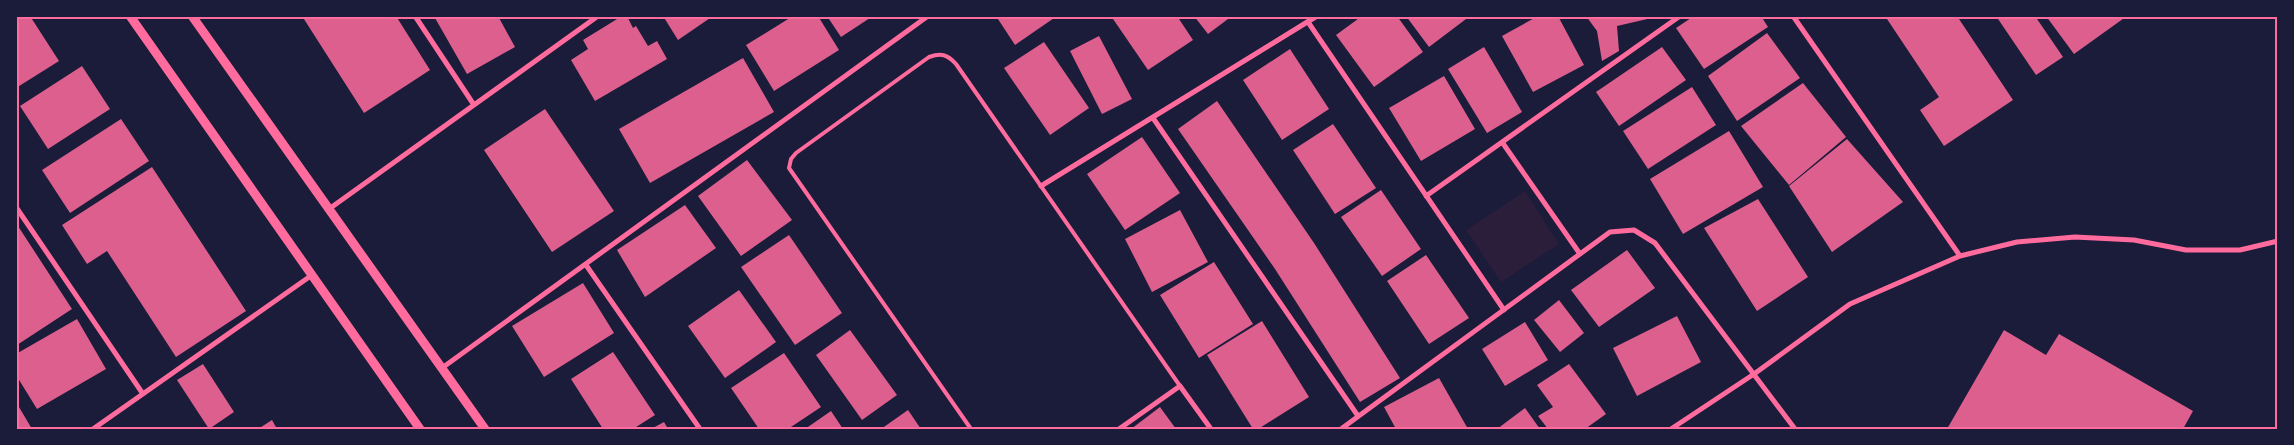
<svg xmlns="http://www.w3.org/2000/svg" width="2294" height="445" font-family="Merriweather,serif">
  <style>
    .green { fill: #2a1e3b }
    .building { fill: #dd5f8e }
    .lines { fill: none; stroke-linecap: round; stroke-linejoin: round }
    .service { stroke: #ff6b9d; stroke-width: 4 }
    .minor { stroke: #ff6b9d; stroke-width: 5 }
    .tertiary { stroke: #ff6b9d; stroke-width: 9 }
    .neatline { fill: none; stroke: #ff6b9d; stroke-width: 2 }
  </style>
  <rect width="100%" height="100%" fill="#1b1b3a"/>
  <!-- green -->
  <path class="green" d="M1525,191l34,53 -58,38 -35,-52z"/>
  <!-- building -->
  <path class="building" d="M16,16h14l29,45 -43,27z
    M302,16h94l34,54 -66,43z
    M437,16h61l17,31 -48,27 -32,-56z
    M622,16h5l6,12 3,-2 12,20 9,-5 10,18 -72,42 -24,-41 17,-11 -5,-9z
    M663,16h50l-35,24z
    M793,16h25l21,34 -65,41 -28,-46z
    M827,16h46l-32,21z
    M996,16h61l-42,29z
    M1111,16h66l16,24 -45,30z
    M1194,16h38l-24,18z
    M1362,16h35l26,36 -49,35 -38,-52z
    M1406,16h64l-41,31z
    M1538,16h20l26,49 -51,27 -31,-56z
    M1586,16h70v1l-39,9 2,25 -17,10 -5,-30z
    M1694,16h67l7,11 -64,42 -28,-41z
    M1885,16h72l56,84 -69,46 -24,-36 19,-13z
    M1996,16h39l28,41 -27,18z
    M2046,16h81l-53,38z
    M1767,33l33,45 -63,43 -29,-45z
    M1099,36l33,63 -30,15 -32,-63z
    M1044,42l45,66 -39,27 -46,-67z
    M1484,47l38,65 -35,21 -39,-64z
    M1662,47l24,33 -67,46 -23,-34z
    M1290,49l39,60 -47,31 -39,-60z
    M743,58l31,54 -124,71 -31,-54z
    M82,66l28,43 -62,40 -28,-43z
    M1444,76l31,53 -54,32 -32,-53z
    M1803,83l43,54 -57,48 -48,-59z
    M1692,87l24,38 -68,44 -25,-38z
    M1217,101l97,142 86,135 -40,24 -85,-133 -97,-140z
    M545,109l69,102 -62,41 -68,-102z
    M121,119l28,42 -79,52 -28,-43z
    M1333,124l43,64 -41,26 -42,-64z
    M1729,131l34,56 -80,47 -33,-55z
    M1142,137l38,56 -55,37 -38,-56z
    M1847,139l56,63 -71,50 -43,-66z
    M747,160l45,60 -51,36 -43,-60z
    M152,167l94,144 -70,46 -69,-106 -20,13 -25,-39z
    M1381,190l40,59 -39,27 -41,-59z
    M1758,199l50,78 -51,34 -53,-83z
    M685,205l31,43 -71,49 -28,-47z
    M1180,210l28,52 -56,30 -27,-53z
    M16,223l56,86 -55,36 -1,-1z
    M789,235l53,78 -47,32 -54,-78z
    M1627,250l28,38 -56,39 -28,-37z
    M1426,255l43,63 -40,26 -42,-63z
    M1214,262l39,62 -54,34 -39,-63z
    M583,283l31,50 -70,44 -32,-51z
    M739,290l37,52 -51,36 -37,-52z
    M1559,300l25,33 -24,19 -26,-32z
    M1677,316l24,46 -64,34 -24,-48z
    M77,319l29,50 -69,40 -21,-34v-21z
    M1262,321l47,76 -51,32h-5l-46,-74z
    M1525,322l23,38 -43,26 -23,-37z
    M850,330l47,65 -35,25 -46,-65z
    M2004,330l42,25 13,-21 134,77 -10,18h-236z
    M613,352l42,63 -22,14h-30l-32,-50z
    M784,353l37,54 -33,22h-29l-28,-41z
    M203,364l31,48 -25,17 -32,-49z
    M1569,364l37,50 -21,15h-37l-10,-13 15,-9 -16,-22z
    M1439,378l29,51h-72l-12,-22z
    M16,402l16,27h-16z
    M1160,407l16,22h-45z
    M1525,408l15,21h-43z
    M908,410l13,19h-40z
    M831,411l12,18h-38z
    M272,420l5,9h-19z
    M664,422l4,7h-17z"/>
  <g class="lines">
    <!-- service -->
    <path class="service" d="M971,429l-182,-261 2,-9 5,-6 133,-96c12,-4 18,-3 27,7l224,322"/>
    <!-- minor -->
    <path class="minor" d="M415,16l59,89
      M1793,16l167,240
      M1308,22l196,288
      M1153,118l205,298
      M1502,142l78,112
      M1041,186l276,-170
      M1426,196l254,-180
      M16,207l127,187
      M329,209l269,-193
      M586,265l114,164
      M442,368l486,-352
      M93,429l219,-154
      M1119,429l61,-43 31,43
      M1341,429l269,-197 24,-2 21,13 140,186
      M1671,429l83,-55 96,-70 110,-48 57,-14 58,-5 59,3 52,10h54l38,-9"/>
    <!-- tertiary -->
    <path class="tertiary" d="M130,16l290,413
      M192,16l293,413"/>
  </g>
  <!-- border -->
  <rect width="2294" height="445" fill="none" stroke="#1b1b3a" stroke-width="35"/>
  <rect x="18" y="18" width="2258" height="410" class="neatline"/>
</svg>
